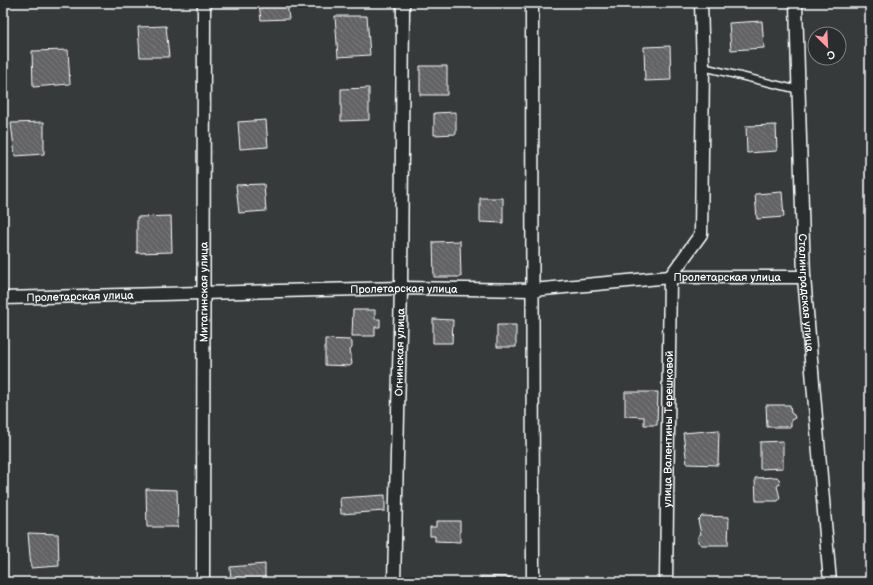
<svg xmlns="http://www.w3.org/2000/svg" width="873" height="585" font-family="'Balsamiq Sans',sans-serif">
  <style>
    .building { fill: url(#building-back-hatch); stroke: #fff }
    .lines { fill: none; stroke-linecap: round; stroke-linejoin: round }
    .lane-casing { stroke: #fff; stroke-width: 9 }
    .street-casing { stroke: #fff; stroke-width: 15 }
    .lane { stroke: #2a2d2e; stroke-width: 6 }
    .street { stroke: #2a2d2e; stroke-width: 12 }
    .labels { text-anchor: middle; stroke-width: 3; stroke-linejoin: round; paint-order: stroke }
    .street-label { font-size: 11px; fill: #fff; stroke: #2a2d2e }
  </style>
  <defs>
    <pattern id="building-back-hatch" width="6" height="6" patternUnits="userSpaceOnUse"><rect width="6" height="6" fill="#636465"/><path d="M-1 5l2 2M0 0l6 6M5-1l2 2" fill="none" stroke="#7a7b7c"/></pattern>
  </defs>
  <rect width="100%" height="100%" fill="#373a3b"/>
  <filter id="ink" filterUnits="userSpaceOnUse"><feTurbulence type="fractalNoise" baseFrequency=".025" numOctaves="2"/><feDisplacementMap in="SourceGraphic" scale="8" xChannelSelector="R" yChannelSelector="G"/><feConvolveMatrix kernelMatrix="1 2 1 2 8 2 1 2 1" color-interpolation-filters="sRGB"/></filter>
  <g filter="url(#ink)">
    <!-- building -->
    <path class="building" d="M259,3h28l2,16 -28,1z
      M335,16h32l3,39 -32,2z
      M762,21l2,27 -33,2 -2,-27z
      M166,26l3,31h-29l-2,-30z
      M670,46l1,34 -26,1 -1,-34z
      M68,50l2,34 -37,3 -1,-36z
      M420,66h27v29h-27z
      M369,88v32l-28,1v-32z
      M456,112v22l-22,1v-22z
      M266,120l2,27 -28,2 -2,-27z
      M44,122v32l-29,2 -4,-33z
      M776,125l1,26 -30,2 -1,-27z
      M264,184l2,27 -27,2 -3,-28z
      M782,192l2,25 -27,2 -2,-25z
      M480,198h23v25l-23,-1z
      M171,216l1,36 -35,1v-36z
      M460,241l1,36h-27l-1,-35z
      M353,310h22v9h5v8h-5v9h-23z
      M433,319l20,1 -1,23h-19z
      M497,325h19v22h-19z
      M325,339l25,1 2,2v6l-2,2 2,14 -2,2 -25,-1z
      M625,392h33l-1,33h-13v-8l-19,-1z
      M766,405h24l1,8 3,2 1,3 -4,2v7h-24z
      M719,430l-1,35 -31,-1 -4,-31z
      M783,441v27l-23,1v-27z
      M777,477l2,2 1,5 -3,2 3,12 -2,3h-22l-1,-23z
      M146,489l31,1 1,37h-31z
      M385,495v16l-44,3 -1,-16z
      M702,516l27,1 -1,28h-26l-4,-3v-6l3,-2 -3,-14z
      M436,521h24v21l-25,-1v-5h-5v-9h6z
      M28,533l30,1 1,32 -28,2z
      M265,564v18h-34l-1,-15z
      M481,576l29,1v5h-29z"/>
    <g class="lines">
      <defs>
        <path id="lane" d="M703,67l96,23"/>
        <g id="street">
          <path d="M532,3l1,579"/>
          <path id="s1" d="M796,3l8,274 26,305"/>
          <path id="s2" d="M3,298l398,-10 132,2 137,-13h134"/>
          <path id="s3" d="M203,582l1,-579"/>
          <path id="s4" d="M394,582l7,-294 2,-285"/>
          <path id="s5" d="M666,582l4,-305 31,-43 2,-167 -2,-64"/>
        </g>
      </defs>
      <!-- lane casing -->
      <use href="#lane" class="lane-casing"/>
      <!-- street casing -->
      <use href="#street" class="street-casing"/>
      <!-- lane -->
      <use href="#lane" class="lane"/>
      <!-- street -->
      <use href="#street" class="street"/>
    </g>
  </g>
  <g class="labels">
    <!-- street labels -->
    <g class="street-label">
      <text dy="4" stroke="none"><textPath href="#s2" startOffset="725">Пролетарская улица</textPath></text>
      <text dy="4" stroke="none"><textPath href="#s2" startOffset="401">Пролетарская улица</textPath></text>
      <text dy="4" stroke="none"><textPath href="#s3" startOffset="290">Митагинская улица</textPath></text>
      <text dy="4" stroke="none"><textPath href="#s1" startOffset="290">Сталинградская улица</textPath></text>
      <text dy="4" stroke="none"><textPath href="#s2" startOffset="77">Пролетарская улица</textPath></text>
      <text dy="4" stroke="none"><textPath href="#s4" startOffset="230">Огнинская улица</textPath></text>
      <text dy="4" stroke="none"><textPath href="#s5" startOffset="153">улица Валентины Терешковой</textPath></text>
    </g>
  </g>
  <!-- margin -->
  <rect width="873" height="585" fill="none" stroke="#2a2d2e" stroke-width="16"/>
  <rect x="8" y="8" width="857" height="569" fill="none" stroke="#fff" stroke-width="1.5" filter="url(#ink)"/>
  <!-- north arrow -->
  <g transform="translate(827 46) rotate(156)"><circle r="19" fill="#2a2d2e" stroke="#7f8182"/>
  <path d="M0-3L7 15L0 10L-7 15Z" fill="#ff9aa2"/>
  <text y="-6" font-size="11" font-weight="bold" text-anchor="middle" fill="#ffffff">С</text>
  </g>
</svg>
